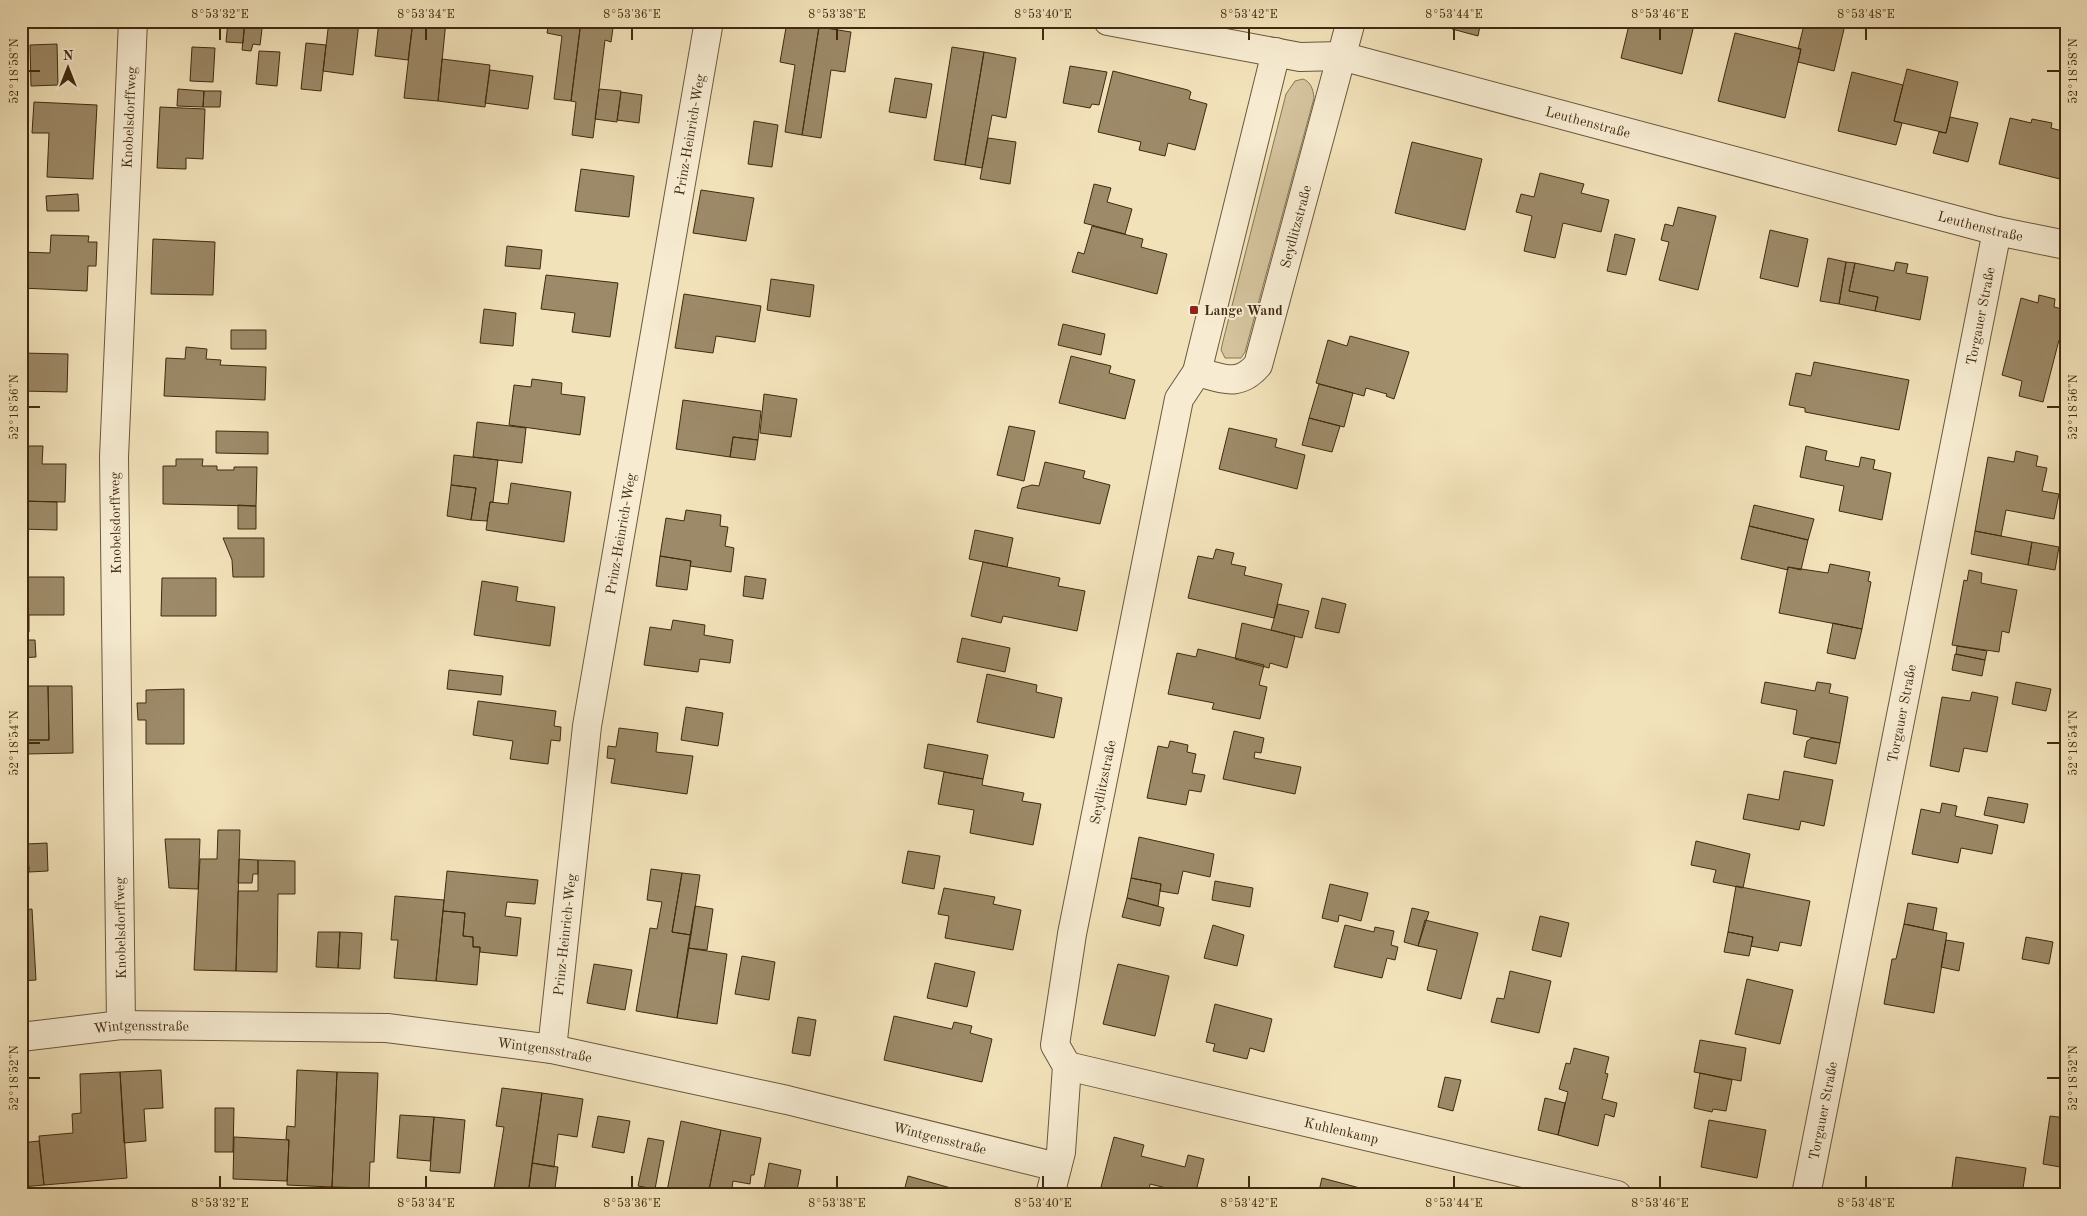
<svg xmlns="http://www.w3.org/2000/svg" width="2087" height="1216" font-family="'Old Standard TT',serif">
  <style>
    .green { fill: #d4c39d; stroke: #8a7656 }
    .building { fill: #9d8a68; stroke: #402a10 }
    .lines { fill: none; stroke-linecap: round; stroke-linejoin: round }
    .street-casing { stroke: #6c583a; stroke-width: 30 }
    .street { stroke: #f7ecd2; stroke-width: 28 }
    .ticks { fill: none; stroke: #402a10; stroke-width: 2 }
    .poi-dot { fill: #8f2418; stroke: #f7ecd2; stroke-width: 2 }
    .labels { text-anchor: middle; stroke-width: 4; stroke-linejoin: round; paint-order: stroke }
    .street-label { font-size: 14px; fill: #402a10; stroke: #f7ecd2 }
    .poi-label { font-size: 14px; font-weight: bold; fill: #402a10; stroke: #f7ecd2; text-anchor: start }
    .neatline { fill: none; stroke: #402a10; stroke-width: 2 }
    .ticks-label { font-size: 12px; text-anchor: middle; fill: #402a10 }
  </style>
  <rect width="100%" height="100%" fill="#f2e2ba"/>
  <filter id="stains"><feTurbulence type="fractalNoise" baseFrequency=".004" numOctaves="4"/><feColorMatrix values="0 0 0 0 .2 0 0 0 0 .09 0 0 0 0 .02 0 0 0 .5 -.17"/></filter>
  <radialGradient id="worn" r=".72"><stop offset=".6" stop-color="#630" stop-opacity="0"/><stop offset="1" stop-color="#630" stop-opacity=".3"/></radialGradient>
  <!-- green -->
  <path class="green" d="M1303,79c8,3 10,10 11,19l-69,254 -4,6h-16l-4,-8 2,-9 63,-247 9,-13z"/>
  <!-- building -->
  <path class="building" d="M21,21h9v7l-9,1z
    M228,21h17l-2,22 -17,-1z
    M245,21h18l-3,24 -7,-1 -2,7 -9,-1z
    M329,21l30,1 -6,53 -30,-4z
    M379,21h34l-5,39 -33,-4z
    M413,21h33l-8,80 -34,-3z
    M549,21h32l-10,80 -17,-2 8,-63 -15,-3z
    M581,21h33l-3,21 -6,-2 -12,98 -21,-3 4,-33 -5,-1z
    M1447,21h34l-3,15 -26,-7 2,-6z
    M1630,21h65l-13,53 -61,-16z
    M1805,21h27l13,4 -11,46 -36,-9 3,-13h-3z
    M787,22l32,5 -17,108 -17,-3 10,-67 -15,-3z
    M819,27l32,5 -6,40 -14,-2 -10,68 -19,-3z
    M1735,33l66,16 -16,69 -67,-17z
    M306,43l20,2 -5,46 -20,-2z
    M57,44l1,41 -27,1 -1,-41z
    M192,47l23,1 -2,34 -23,-1z
    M952,47l32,5 -19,113 -31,-5z
    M259,51l21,1 -3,34 -21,-2z
    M984,52l32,6 -10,60 -14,-3 -10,53 -17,-3z
    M442,59l48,6 -5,42 -47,-6z
    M1070,66l37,6 -8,33 -7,-1 -2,4 -27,-5z
    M1907,69l51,13 -12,51 -52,-12z
    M490,70l43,6 -5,33 -43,-6z
    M1113,71l75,19 3,2 -2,7 18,5 -12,46 -27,-7 -3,13 -26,-6 2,-8 -43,-10z
    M1852,72l51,13 -9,36 8,2 -6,22 -58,-14z
    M895,78l37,6 -6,34 -37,-6z
    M178,89l26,2 -1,16 -26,-1z
    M599,89l22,2 -4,31 -22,-3z
    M204,91h17l-1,16h-17z
    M621,92l21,3 -3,28 -22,-3z
    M34,102l63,3 -4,74 -46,-2 2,-44h-17z
    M160,107l45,2 -2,50 -17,-1v11l-29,-1z
    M1950,117l28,6 -10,39 -35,-9 6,-21 7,1z
    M2010,118l21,5 1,-4 20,4 -1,5 15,4v24l-6,23 -61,-15z
    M754,121l24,4 -6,42 -24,-3z
    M988,138l28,4 -6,42 -30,-5z
    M1412,142l70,17 -17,71 -70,-17z
    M2066,156v24l-6,-1z
    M581,169l53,7 -5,41 -54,-6z
    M1540,173l44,11 -3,9 28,7 -8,32 -38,-9 -8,35 -31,-7 8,-35 -16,-4 5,-18 13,3z
    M1094,184l17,4 -4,14 25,7 -7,25 -41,-11z
    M701,190l53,8 -8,43 -53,-8z
    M78,194l1,17h-32l-1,-15z
    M1678,207l38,9 -18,74 -39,-10 10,-38 -8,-2 4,-16 8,2z
    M1092,226l51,13 -2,8 26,7 -10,40 -85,-22 6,-20 6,2z
    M1770,230l38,9 -10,48 -38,-9z
    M1615,234l20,5 -9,36 -19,-4z
    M51,235l38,1 -1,6h9l-1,24h-8l-1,25 -66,-3v-36l29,1z
    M153,239l62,3 -2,53 -62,-1z
    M507,246l35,4 -2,19 -35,-3z
    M1828,258l18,4 -7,42 -19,-3z
    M1846,262l9,1 -6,28 29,6 -3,14 -36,-7z
    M1896,262l12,2 -2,9 22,4 -8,43 -45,-9 3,-14 -29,-6 6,-28 39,8z
    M546,275l72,8 -8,54 -38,-5 3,-19 -34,-4z
    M771,279l43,6 -4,32 -43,-7z
    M684,294l77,12 -6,36 -39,-6 -3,17 -38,-5z
    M2039,295l16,4 -1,8 12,3v32l-7,-2 -16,62 -24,-6 3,-15 -20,-6 19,-77 17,5z
    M484,309l32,4 -3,33 -33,-3z
    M1063,324l42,10 -4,21 -43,-10z
    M231,330h35v19h-35z
    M1350,336l59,16 -15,47 -8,-3 1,-2 -21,-6 -2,8 -48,-13 12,-43 19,6z
    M186,347l21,2 -1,10 15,1 -1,5 46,2 -1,33 -101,-4 2,-38 19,1z
    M21,353l47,1 -1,38 -46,-1z
    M1071,356l40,10 -2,7 26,7 -10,39 -66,-16z
    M1814,362l95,18 -10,50 -94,-18v-4l-16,-3 7,-32 15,3z
    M532,379l30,4 -1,11 24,3 -5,38 -71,-10 5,-40 17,2z
    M1319,384l34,9 -9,34 -35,-9z
    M764,394l33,5 -6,38 -31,-4z
    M683,400l78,11 -3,29 -25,-3 -3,20 -54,-8z
    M1309,418l31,8 -8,26 -30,-7z
    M477,422l49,6 -4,35 -49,-6z
    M1009,426l26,5 -11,50 -27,-6z
    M1229,428l48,11 -2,8 30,8 -8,34 -78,-20z
    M216,431l52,1v22l-52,-1z
    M733,437l25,3 -3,20 -25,-3z
    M21,446h22l-1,18h24l-1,38 -44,-1z
    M1806,446l21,5 -2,9 34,7 2,-10 14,3 -2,9 18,4 -9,47 -43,-9 5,-25 -44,-9z
    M2016,451l22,5 -2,10 11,2 -5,23 17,3 -5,25 -48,-9 -5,26 -26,-5 13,-74 26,5z
    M454,455l44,5 -5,42h-3l-3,19 -16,-1 5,-32 -25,-3z
    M176,459h27l-1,7h15v4h17v-3h23l-1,39 -93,-2v-38h13z
    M1045,462l40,9 -2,7 27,7 -10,39 -83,-16 5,-20 10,-3 7,1z
    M511,483l60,9 -7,50 -78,-12 4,-28 18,2z
    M451,485l25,3 -5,32 -24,-4z
    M21,501l36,1v28l-36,-1z
    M238,505l18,1v23h-18z
    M1754,505l60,14 -6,21 -59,-14z
    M686,510l35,5 -1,11 8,1 -3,19 9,2 -3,24 -41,-6 1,-5 -31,-5 6,-38 18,3z
    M1749,526l59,14 -7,30 -13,-3v3l-47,-11z
    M975,530l38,8 -6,29 -38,-8z
    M1975,531l57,11 -4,23 -57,-11z
    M223,538h41v39h-31l-1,-17z
    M2032,542l27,5 -4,23 -27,-5z
    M1216,549l18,4 -3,11 15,3 -2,8 38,9 -8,34 -86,-20 10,-42 15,3z
    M660,556l31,5 -4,29 -31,-4z
    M983,562l77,16 -2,8 27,5 -8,40 -74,-15 -2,7 -30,-7z
    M1830,564l40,8 -2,9 3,1 -9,47 -83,-16 9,-46 40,6z
    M1969,570l13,3 -1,10 36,7 -8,43 -7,-2 -3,21 -47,-7 12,-65 3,1z
    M745,576l21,3 -3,20 -20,-3z
    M21,577h43v38h-35v17h-8z
    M162,578h54v38h-55z
    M482,581l36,6 -2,14 39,6 -5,39 -76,-11z
    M1322,598l24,6 -7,29 -24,-5z
    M1278,604l31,7 -7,27 -31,-8z
    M673,620l32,5 -1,10 29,5 -3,23 -30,-4 -2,13 -54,-7 6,-38 21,3z
    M1242,623l53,13 -8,32 -17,-5 -1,5 -34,-9z
    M1833,623l29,6 -7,30 -28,-6z
    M962,638l48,10 -5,24 -48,-10z
    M21,640h14l1,17 -15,1z
    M1957,646l30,5 -2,9 -29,-6z
    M1198,649l66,16 -5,20 8,2 -7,32 -48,-10 2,-6 -46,-9 9,-41 19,4z
    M1955,654l30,6 -3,16 -30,-6z
    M449,670l54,6 -2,19 -54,-6z
    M987,674l50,11 -1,7 26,6 -8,40 -77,-16z
    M1765,682l50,9 2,-9 14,2 -2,9 19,4 -8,46 -47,-9 4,-24 -36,-7z
    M2016,682l35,7 -5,22 -34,-7z
    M21,686h27l1,54h-28z
    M48,686h24l1,67 -46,1v-14h22z
    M184,689v55h-38v-24h-8l-1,-17h9v-13z
    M1972,692l26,5 -11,55 -23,-4 -5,24 -29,-6 12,-69 28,4z
    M478,701l78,10 -2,15 7,1 -1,14 -9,-1 -3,24 -38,-5 3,-18 -40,-6z
    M686,707l37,6 -5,33 -37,-6z
    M619,728l39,5 -2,19 37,4 -6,38 -76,-11 4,-24 -8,-1 1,-12 8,1z
    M1234,731l30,7 -3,15 -6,-1 -1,6 47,9 -6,27 -72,-15z
    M1812,738l28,5 -4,21 -32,-7 3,-16z
    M1170,741l18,4 -1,7 9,2 -4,19 13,2 -4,17 -12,-2 -3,15 -39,-7 11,-52 10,2z
    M928,744l60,11 -5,24 -59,-11z
    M1784,771l49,9 -9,46 -23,-5 -2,9 -56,-11 5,-25 31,6z
    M944,772l39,7 -1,6 42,8 -2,8 19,3 -8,41 -63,-12 4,-23 -36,-6z
    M1988,797l40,7 -4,19 -40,-8z
    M1942,803l15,3 -2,10 43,9 -6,29 -31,-6 -3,15 -46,-9 9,-45 19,4z
    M218,830h22l-4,141 -42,-1 6,-111h17z
    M21,835h5l1,16h-6z
    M1139,837l75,17 -4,23 -27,-6 -5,23 -18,-3 1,-7 -30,-6z
    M165,839h35l-2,50 -29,-1z
    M1696,841l54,13 -7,34 -30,-6 3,-12 -25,-5z
    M47,843l1,28 -19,1 -2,-28z
    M21,851h6l2,18 -8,1z
    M908,851l32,5 -6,33 -32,-6z
    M239,859l19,1v14h-5l-1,9h-14z
    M258,860l37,1v33h-17l-1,78 -41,-1 2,-80h20z
    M651,869l31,4 -10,59 19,3 -14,83 -41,-7 14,-83 7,1 5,-27 -15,-2z
    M21,870l3,25 -3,1z
    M447,871l91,9 -3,24 -28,-2 -2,14 16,2 -4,38 -37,-4v-5h-7v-10l-10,-1 2,-23 -22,-2z
    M682,873l18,2 -9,60 -19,-3z
    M1131,878l30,6 -3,22 -31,-8z
    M1215,881l38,7 -3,19 -38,-7z
    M1330,884l38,9 -7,28 -22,-6 -1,7 -16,-4z
    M1736,886l74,15 -9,45 -21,-4 -2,9 -27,-5 2,-9 -25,-5z
    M944,888l51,9 -2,7 28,6 -8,40 -68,-12 4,-22 -11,-2z
    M395,896l49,4 -8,81 -42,-3 4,-38h-7z
    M1127,898l37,10 -4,18 -38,-9z
    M1908,903l29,5 -4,22 -29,-6z
    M695,906l18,3 -6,41 -19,-2z
    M1412,908l17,4 -11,34 -14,-4z
    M32,909l4,71 -15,1v-71z
    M443,911l22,2 -2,23 10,1v10h7l-3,38 -41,-4z
    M1540,916l29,7 -8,34 -29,-7z
    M1425,920l53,13 -17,66 -34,-9 10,-40 -19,-4z
    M1904,924l43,9 -13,80 -50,-9 8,-45h4z
    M1213,925l31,10 -7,31 -33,-8z
    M1345,925l29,7 1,-5 19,4 -3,14 7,2 -3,13 -8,-2 -5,20 -48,-11z
    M318,932h22l-2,36 -22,-1z
    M340,932l22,1 -2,36 -22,-1z
    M1728,932l25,5 -4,19 -25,-4z
    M2026,937l27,5 -4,22 -27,-5z
    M1946,940l18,3 -5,28 -18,-4z
    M688,948l39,6 -10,70 -40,-6z
    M742,956l33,6 -6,38 -34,-6z
    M935,963l40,9 -8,35 -40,-9z
    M594,964l38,6 -7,40 -38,-7z
    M1118,964l51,12 -14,60 -52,-12z
    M1510,971l41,10 -12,52 -48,-11 6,-24 7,1z
    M1747,979l46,11 -13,54 -45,-10z
    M1215,1004l57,15 -8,33 -14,-4 -3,11 -34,-8 2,-7 -9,-2z
    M894,1016l58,13 2,-7 18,4 -2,7 22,6 -10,43 -98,-22z
    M798,1017l18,3 -6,36 -18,-3z
    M1700,1040l46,8 -5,33 -47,-9z
    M1574,1048l35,9 -4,16 3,1 -6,25 15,4 -3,14 -9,-3 -7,32 -40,-11 10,-43 -9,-3 7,-26 4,1z
    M161,1070l2,38 -19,1 2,32 -22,2 -4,-71z
    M297,1070l40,2 -5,115 -45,-2 2,-45 -3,-1 1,-13 8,1z
    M120,1072l7,106 -83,7 -5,-49 34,-3 -1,-19 9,-1 -1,-39z
    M337,1072l41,1 -4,89h-4l-1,26 -37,-1z
    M1700,1073l32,7 -6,31 -13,-2 -1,3 -18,-4z
    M1445,1077l16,3 -8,31 -15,-4z
    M502,1088l40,5 -14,102h-35l11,-68 -8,-1z
    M542,1093l41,6 -6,38 -19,-3 -4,33 -22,-4z
    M1545,1098l20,5 -7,32 -20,-5z
    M215,1108h19l-1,44h-18z
    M400,1115l34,2 -4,44 -33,-3z
    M598,1116l32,5 -6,32 -32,-6z
    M2050,1116l16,2v50l-23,-4z
    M434,1117l31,3 -5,53 -30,-2z
    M1709,1120l57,10 -9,48 -56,-11z
    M681,1121l40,9 -13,65h-21l-20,-4z
    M721,1130l40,8 -7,37h-3l-1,9 -17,-3 -2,14h-23z
    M234,1137l55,3 -2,41 -54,-2z
    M1114,1137l30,8 -3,11 44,11 3,-12 16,4 -9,36 -45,-11 -2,11h-19l-28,-8z
    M648,1138l16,3 -9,48 -17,-3z
    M39,1141l5,44 -22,2 -1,-44z
    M1956,1157l70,11 -4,27h-71z
    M532,1163l26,4 -4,28h-26z
    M769,1163l32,7 -5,25 -32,-5z
    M908,1176l57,16 -1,3h-61z
    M1322,1178l53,14 -1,3h-56z"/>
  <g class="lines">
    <defs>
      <g id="street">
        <path id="s1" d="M1108,21l192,36 41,-1 656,175 69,14"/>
        <path id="s2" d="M1197,372c26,6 41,16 61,-7l93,-344"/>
        <path id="s3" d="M121,1025l-7,-568 19,-436"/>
        <path id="s4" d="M21,1037l100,-12 266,3 165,21 235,51 270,67"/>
        <path id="s5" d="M552,1049l35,-323 122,-705"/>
        <path id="s6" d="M1067,1066l550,129"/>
        <path id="s7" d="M1050,1195l11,-43 6,-86 -12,-21 17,-111 107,-535 18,-27 79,-320"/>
        <path id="s8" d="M1806,1195l191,-964"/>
      </g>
    </defs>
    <!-- street casing -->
    <use href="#street" class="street-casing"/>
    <!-- street -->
    <use href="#street" class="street"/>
  </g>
  <!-- ticks -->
  <path class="ticks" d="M220,28v12M426,28v12M632,28v12M837,28v12M1043,28v12M1249,28v12M1454,28v12M1660,28v12M1866,28v12M28,71h12M2047,71h13M28,407h12M2047,407h13M28,743h12M2047,743h13M28,1078h12M2047,1078h13M220,1176v12M426,1176v12M632,1176v12M837,1176v12M1043,1176v12M1249,1176v12M1454,1176v12M1660,1176v12M1866,1176v12"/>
  <!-- markers -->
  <rect class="poi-dot" x="1189" y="305" width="10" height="10" rx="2.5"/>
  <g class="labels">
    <!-- street labels -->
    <g class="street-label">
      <text dy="5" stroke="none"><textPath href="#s3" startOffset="908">Knobelsdorffweg</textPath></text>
      <text dy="5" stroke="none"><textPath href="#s1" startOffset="492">Leuthenstraße</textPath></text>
      <text dy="5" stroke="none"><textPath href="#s5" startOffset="925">Prinz-Heinrich-Weg</textPath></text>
      <text dy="5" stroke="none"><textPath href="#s1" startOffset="898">Leuthenstraße</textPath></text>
      <text dy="5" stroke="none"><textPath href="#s2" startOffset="210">Seydlitzstraße</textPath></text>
      <text dy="5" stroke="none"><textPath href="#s8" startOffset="896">Torgauer Straße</textPath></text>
      <text transform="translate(115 523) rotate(-91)" y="5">Knobelsdorffweg</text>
      <text dy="5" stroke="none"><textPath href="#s5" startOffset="520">Prinz-Heinrich-Weg</textPath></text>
      <text dy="5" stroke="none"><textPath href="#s8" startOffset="491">Torgauer Straße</textPath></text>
      <text dy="5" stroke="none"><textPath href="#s7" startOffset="422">Seydlitzstraße</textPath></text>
      <text transform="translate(120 928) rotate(-91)" y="5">Knobelsdorffweg</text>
      <text dy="5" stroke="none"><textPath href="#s5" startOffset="115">Prinz-Heinrich-Weg</textPath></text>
      <text dy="5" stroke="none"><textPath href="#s4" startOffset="121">Wintgensstraße</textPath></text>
      <text dy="5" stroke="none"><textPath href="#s4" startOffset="526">Wintgensstraße</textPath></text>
      <text dy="5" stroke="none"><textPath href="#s8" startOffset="86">Torgauer Straße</textPath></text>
      <text dy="5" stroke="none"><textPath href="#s6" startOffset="282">Kuhlenkamp</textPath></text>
      <text dy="5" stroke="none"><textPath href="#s4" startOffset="931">Wintgensstraße</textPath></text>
    </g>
    <!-- poi labels -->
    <g class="poi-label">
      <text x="1204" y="315">Lange Wand</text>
    </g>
  </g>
  <!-- margin -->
  <rect width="2087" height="1216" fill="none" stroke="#f2e2ba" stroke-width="55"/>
  <!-- north arrow -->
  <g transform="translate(68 68)" stroke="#f7ecd2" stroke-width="4" paint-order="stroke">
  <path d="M0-4L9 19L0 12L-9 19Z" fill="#402a10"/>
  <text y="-8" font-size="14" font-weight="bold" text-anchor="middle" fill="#402a10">N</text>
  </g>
  <rect x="28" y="28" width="2032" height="1160" class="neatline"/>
  <g class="ticks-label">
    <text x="220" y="18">8°53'32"E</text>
    <text x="426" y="18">8°53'34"E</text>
    <text x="632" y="18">8°53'36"E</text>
    <text x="837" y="18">8°53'38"E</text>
    <text x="1043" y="18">8°53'40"E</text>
    <text x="1249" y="18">8°53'42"E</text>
    <text x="1454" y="18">8°53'44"E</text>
    <text x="1660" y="18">8°53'46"E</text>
    <text x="1866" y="18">8°53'48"E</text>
    <text transform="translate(14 71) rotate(-90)" y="4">52°18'58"N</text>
    <text transform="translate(2073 71) rotate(-90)" y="4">52°18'58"N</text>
    <text transform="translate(14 407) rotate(-90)" y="4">52°18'56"N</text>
    <text transform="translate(2073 407) rotate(-90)" y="4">52°18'56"N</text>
    <text transform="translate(14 743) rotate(-90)" y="4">52°18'54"N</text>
    <text transform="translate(2073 743) rotate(-90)" y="4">52°18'54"N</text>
    <text transform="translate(14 1078) rotate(-90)" y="4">52°18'52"N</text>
    <text transform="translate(2073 1078) rotate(-90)" y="4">52°18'52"N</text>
    <text x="220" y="1207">8°53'32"E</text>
    <text x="426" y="1207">8°53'34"E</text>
    <text x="632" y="1207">8°53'36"E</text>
    <text x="837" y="1207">8°53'38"E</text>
    <text x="1043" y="1207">8°53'40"E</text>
    <text x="1249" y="1207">8°53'42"E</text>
    <text x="1454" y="1207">8°53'44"E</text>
    <text x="1660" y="1207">8°53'46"E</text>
    <text x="1866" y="1207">8°53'48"E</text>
  </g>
  <rect width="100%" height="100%" filter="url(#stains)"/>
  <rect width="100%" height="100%" fill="url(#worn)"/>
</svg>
